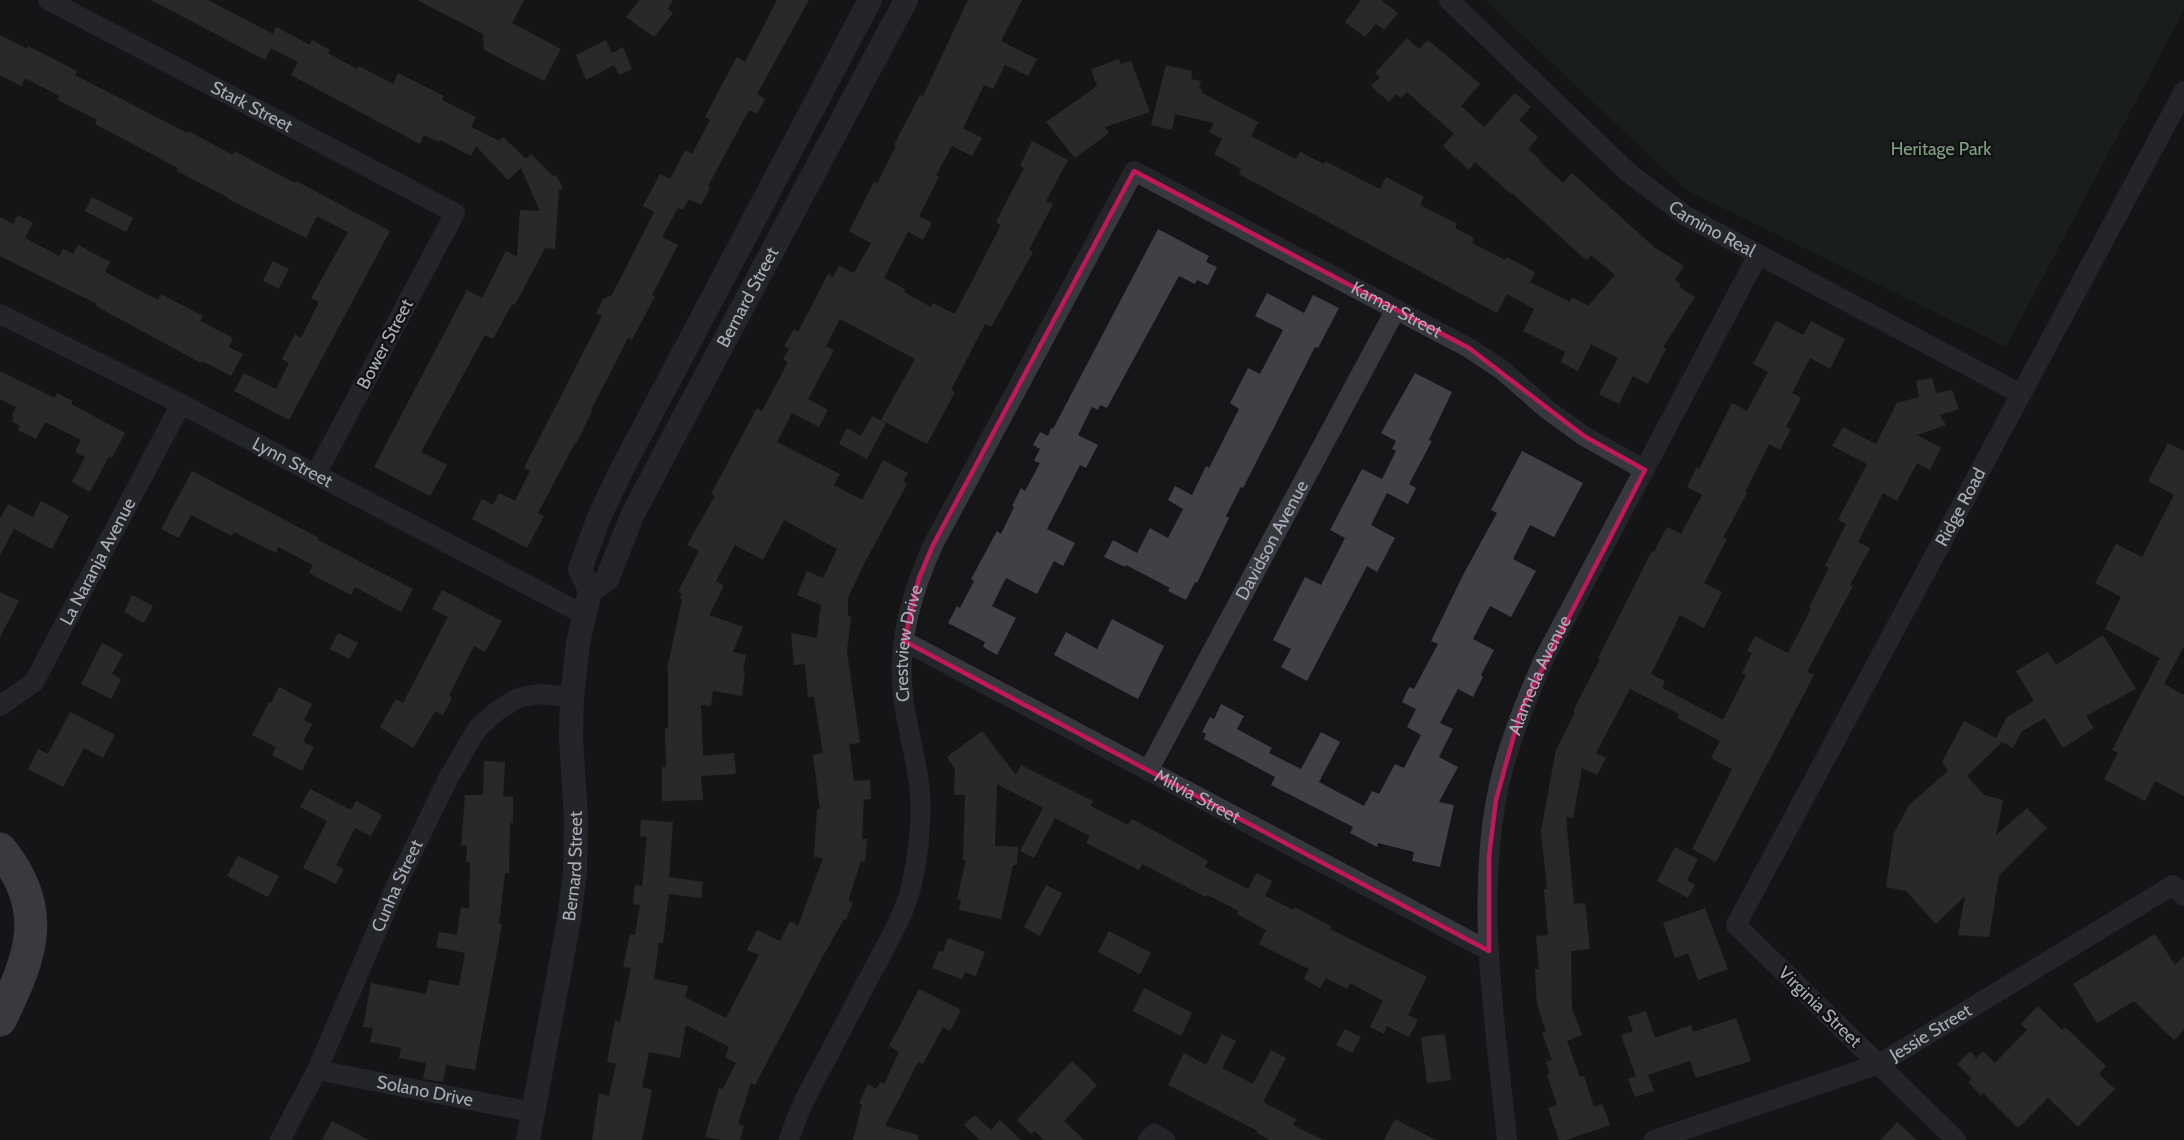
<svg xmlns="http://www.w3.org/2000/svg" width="2184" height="1140" font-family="Cabin,sans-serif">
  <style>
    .green { fill: #1e261f }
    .building { fill: #404145 }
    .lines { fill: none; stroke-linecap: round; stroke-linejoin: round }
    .minor { stroke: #37383d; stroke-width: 20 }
    .tertiary { stroke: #37383d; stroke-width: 24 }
    .motorway { stroke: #63666e; stroke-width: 33 }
    .marked { fill: none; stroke: #c2185b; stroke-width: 4.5; stroke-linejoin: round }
    .labels { text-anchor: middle; stroke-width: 4.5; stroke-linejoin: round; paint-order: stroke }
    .street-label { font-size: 18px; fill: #a8adb8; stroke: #111113 }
    .park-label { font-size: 18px; fill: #7fa381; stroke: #111113 }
  </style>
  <rect width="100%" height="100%" fill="#161618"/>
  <!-- green -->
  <path class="green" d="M1485,0h699v10l-178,337 -320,-157z"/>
  <!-- building -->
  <path class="building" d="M151,0h57l65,34 3,-7 34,18 2,-5 18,10 -2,3 29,16 2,-3 34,18 5,-11 46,23 -2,4 34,17 -5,10 28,14 4,-4 23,22 5,-5 22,22 3,-1 7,14 -4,1 -4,59 -10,-1 -30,57 -3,-1 -19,35 -8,-4 -64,117 26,13 -17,31 -56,-29 93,-177 15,8 24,-47 11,6 3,-47 20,1 -19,-43 -13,12 -32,-34 -5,10 -31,-16 -1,2 -15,-7 -4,9 -129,-69 7,-13 -27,-14 -6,12z
    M417,0h107l-12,23 49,26 -17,32 -60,-31 -1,-16z
    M640,0h33l-5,9 5,4 -19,24 -28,-20z
    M777,0h32l-52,94 8,5 -8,15 -8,-4 -41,76 2,2 -9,17 -12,-6 -6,11 -5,-2 -16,29 16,8 -26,50 3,1 -23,44 -4,-2 -37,72 1,1 -16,33 -1,-1 -37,70 6,3 -17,32 -55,-29 10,-20 11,6 6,-12 16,8 15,-30 -6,-3 78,-152 -6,-3 7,-14 9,-4 42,-83 -11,-6 17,-32 10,5 15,-29 7,4 18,-34 -5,-3 13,-25 19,-35 8,5z
    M968,0h54l-21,41 36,18 -9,17 -23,-11 -12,24 -9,-4 -21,43 19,10 -10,18 -20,-10 -16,29 3,2 -20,39 13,7 -9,17 -15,-8 -24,46 21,11 -1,3 27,15 2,-4 22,11 46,-89 -5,-3 28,-54 -4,-2 12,-25 36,19 -22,41 7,3 -24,46 4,2 -42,75 -6,-3 -34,66 4,2 -28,52 -46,-24 34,-61 -75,-40 -14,27 8,4 -26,49 20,11 -9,17 -27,-14 -15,29 63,32 -6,11 28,15 21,-40 25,13 -5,9 4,2 -44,82 -15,32v18h3l-4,35 13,92 -11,1 5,37 16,-1 1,19 -7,1 -2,39h5l-2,23 -4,-1 -12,37v3l4,1 -7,18 -2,-1 -21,37 -68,129 -4,-2 -13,41 6,2 -4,14h-19l-16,-3 14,-49 4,1 13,-26 -11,-6 4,-10 -43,-22 -6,33 -31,-6 -7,35 10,3 -10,50h-50l7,-47 10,3 7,-32 -9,-2 8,-42 5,2 11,-54 -8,-1 7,-33 5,1 5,-30 -7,-1 2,-19 7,1 5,-49 -7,-1 1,-16 32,2 -4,55 34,5 -2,16 -32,-4 -6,49h-4l-5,36 34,7 -3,11 41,21 33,-63 -12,-5 10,-20 23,11 10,-20 8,5 25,-68 -9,-1 3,-48h3l-7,-54 10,-2 -9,-56h-6l-3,-33 -11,1 -3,-32 26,5 4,-33 -24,-10 10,-24 16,7 14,-29 -53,-29 -21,40 -28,-15 -19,36 8,5 -15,29 34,12 -10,25 13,3 -3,16h2l-3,25 -29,-5 -2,15 -10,-1 2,51 31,-3 2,21 -35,2 2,24 -41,1v-34h4l-1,-38 3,-1v-59h-1l15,-69 -2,-2 2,-4 -4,-2 21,-41 -12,-6 28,-49 -4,-2 46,-86 5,3 26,-49 -5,-3 6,-10 -5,-3 10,-17 4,3 30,-58 5,3 6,-11 15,7 17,-30 -22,-12 25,-49 3,2 19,-38 -2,-1 26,-50 3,1z
    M1361,0h20l17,13 -14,17 -8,-6 -11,13 -20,-15z
    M0,35l27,14 1,-3 49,25 -2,4 112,58 1,-2 45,24 1,-4 61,32 1,-2 94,50 -101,189 -55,-29 10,-18 32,16 13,-26 -7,-4 13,-25 6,4 18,-36 -8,-4 37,-66 -31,-16 -11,22 -78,-39 1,-1 -52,-27 1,-3 -83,-44 2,-4 -39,-20 1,-4 -34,-18 -4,8 -21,-11z
    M1407,38l12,11 9,-9 52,44 -19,22 23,21 31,-34 16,14 -12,13 19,17 -10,12 13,12 -1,1 23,21 9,-10 82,74 30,19 -9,14 6,4 -2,3 16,10 -32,50 3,2 -18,35 -15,-8 -14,28 -20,-10 19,-36 -27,-14 -13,27 -17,-9 4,-10 -42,-21 11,-22 -27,-15 -10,19 -258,-139 2,-5 -27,-15 8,-15 -13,-7 5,-9 -39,-9 -3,16 -21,-5 15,-60 26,6 -1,8 10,2 -2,8 3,1v3l56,29 -7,14 45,23 4,-7 24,12 1,-3 55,28 6,-12 38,20 -4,8 37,19 -2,4 19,10 -2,5 33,17 1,-3 29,15 -5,10 40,20 2,-5 16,9 27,-31 -24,-20 -5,5 -74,-67 -1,1 -36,-32 -6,8 -26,-24 11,-12 -47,-42 -6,6 -5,-4 -7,8 -18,-16 9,-9 -5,-4z
    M606,40l6,13 11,-6 9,22 -13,6 -5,-10 -28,15 -10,-25z
    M1119,59l2,5 10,-3 19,51 -45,15 4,6 -34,25 -29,-36 51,-36 -6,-17z
    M92,197l41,21 -7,14 -41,-21z
    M18,215l15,8 -8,15 34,18 4,-7 10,5 5,-9 32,17 -5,10 53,28 3,-6 42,22 -3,5 33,17 -4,9 14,7 -12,22 -29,-15 -1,2 -105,-57 1,-2 -97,-48v-39l13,7z
    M1158,229l51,27 -3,6 11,5 -9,18 -11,-5 -2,4 -16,-8 -72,132 -7,-3 -2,5 -6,-3 -14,28 20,10 -12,23 -6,-3 -33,64 28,14 -12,23 -9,-5 -17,33 -31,-16 -14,28 24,12 -19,37 -14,-8 2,-5 -37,-19 9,-17 3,2 14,-27 -3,-2 26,-48 4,3 13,-27 -2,-1 9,-18 4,3 15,-28 -6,-2 6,-12 -7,-4 7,-13 8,4 3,-8 2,1z
    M273,261l16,8 -10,20 -16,-8z
    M1267,293l37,20 9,-18 26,13 -21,40 -3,-1 -72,141 -2,-1 -15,29 3,2 -32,65 -2,-1 -9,18 -18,-9 2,-3 -44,-23 -1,2 -21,-10 9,-17 24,13 13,-25 18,10 15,-29 -15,-9 7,-14 17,9 14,-29 3,2 30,-59 -9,-6 18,-35 12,6 23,-44 -28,-14z
    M1776,321l27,14 8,-14 34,18 -15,30 -20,-11 -18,35 9,5 -15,29 5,2 -11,21 -11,-6 -24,48 2,1 -24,45 4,1 -23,44 18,9 -18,36 -24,-13 -29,59 14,7 -3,7 61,32 23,-45 -4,-2 10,-20 -5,-2 8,-15 33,17 23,-44 -2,-1 20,-40 -4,-2 21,-42 -8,-4 29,-56 -35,-18 11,-19 33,17 21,-41 22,-6 -3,-16 16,-3 4,15 16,-3 7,19 -19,6 6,10 -29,10 24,13 -11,22 -13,-7 -20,38 -14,-8 -25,49 12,6 -20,37 3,1 -46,86 7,3 -98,187 -24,-13 40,-80 -21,-11 9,-17 -43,-23 2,-4 -49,-25 -34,64 10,5 -9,17 -15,-7 -9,50 -7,-1 8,87 11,-1 5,46 -19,2 1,57 10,27 -15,6 13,36 4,-1 10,31 8,-3 8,21 -44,15h-7l-11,-32 9,-3 -10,-30 3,-2 -4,-11 6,-2 -10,-27 4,-2 -9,-27 -2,-35h4l-3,-33 12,-1 -4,-46h3l-6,-58 15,-81 19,-38 -2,-1 27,-52 -2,-1 54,-107 2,1 13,-25 14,7 21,-39 -15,-8 10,-20 2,2 33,-66 15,8 21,-39 -15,-8z
    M0,371l55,27 2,-5 16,8 -2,3 54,29 -13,25 -3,-2 -19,36 -18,-10 13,-25 -10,-5 6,-12 -36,-18 -9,17 -18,-9 2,-4 -8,-5 2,-4 -2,-2 4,-8 -16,-8z
    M1415,373l37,19 -23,48 3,1 -23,43 7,4 -8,16 -21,-11 -16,32 24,13 -18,34 -10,-6 -60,115 -26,-14 10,-18 -18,-9 32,-63 16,8 24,-47 -15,-8 32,-61 20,10 14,-28 -4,-2 4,-8 -15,-8z
    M872,416l14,7 -19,36 -28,-15 8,-16 14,8z
    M2168,443l16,8v195l-20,38 20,11v101l-29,-15 -10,20 -41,-22 14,-26 -6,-3 48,-92 -55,-29 16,-32 -26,-14 21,-39 26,13 32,-62 -26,-14z
    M1522,451l61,32 -29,54 -24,-12 -17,34 23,12 -25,46 -21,-11 -17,33 21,11 -13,25 2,2 -10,20 -15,-8 -18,34 13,6 -14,28 19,10 -19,35 15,3 -14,62 -28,-6 2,-9 -36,-9 -1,4 -27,-14 3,-6 -82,-42 4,-8 -71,-38 2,-5 -4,-2 8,-15 4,2 7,-15 23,12 -7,13 35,19 -3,5 32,16 20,-37 19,10 -21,40 45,24 8,-15 7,3 16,-30 9,4 17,-33 -14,-8 9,-18 -14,-7 7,-15 5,2 24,-45 -7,-3 32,-66 34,-62 -6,-3z
    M192,471l127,67 -1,2 95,49 -12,23 -46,-25 -4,8 -42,-22 4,-8 -35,-18 -2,6 -42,-21 -2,4 -41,-21 -12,23 -18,-9z
    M41,501l28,15 -17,33 -38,-20 -14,26v-36l8,-15 25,13z
    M442,590l60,31 -17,31 -11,-6 -25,50 3,2 -9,17 -8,-4 -22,37 -33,-21 16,-28 7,4 45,-86 -16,-8z
    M0,592l19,9 -19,36z
    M132,595l21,11 -9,17 -20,-11z
    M1112,619l52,27 -26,53 -84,-44 12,-23 31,17z
    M338,633l20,10 -9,16 -19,-10z
    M2103,635l33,54 -50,27 8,12 -31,20 -18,-30 -24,14 -8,16 -11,-6 -35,34 17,19 19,5 -7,35 31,-27 20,20 -48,47 -10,62 -31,-2 7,-39 -29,28 -30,-33 -20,-4 8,-54 15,-28 39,-34 -6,-9 22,-41 32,17 11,-21 27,-16 -18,-30 32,-19 8,13z
    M102,643l21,11 -11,20 9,5 -10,20 -30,-15z
    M279,687l33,17 -8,16 8,4 -9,18 11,5 -12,24 -30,-16 4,-8 -24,-12 17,-33 2,1z
    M70,712l45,23 -12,23 -19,-10 -21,39 -35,-18 10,-20 10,5z
    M982,731l34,44 5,-10 72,36 -2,5 37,19 4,-6 28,15 48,27 -3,6 43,22 8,-16 16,8 -7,15 28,14 1,-3 37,19 -1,3 97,48 -19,38 10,5 -9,17 -22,-11 -3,8 -14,-7 13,-26 -33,-18 -3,6 -21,-11 -6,10 -16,-9 5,-10 -50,-25 7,-14 -29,-16 2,-3 -32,-16 -1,2 -64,-33 -3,6 -53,-27 4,-7 -35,-18 -21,40 -14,-7 23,-43 -46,-24 -2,62 23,1 -1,18h-4l-12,54 -42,-9 2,-10 -4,-1 9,-39h-3l2,-65h-11l1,-26 -8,-12z
    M484,761l21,1 -2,34 10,1v26h-3l-1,50h-4l-6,50 3,1 -27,146 -29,-5 -3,17 -20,-3 3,-16 -27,-5 2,-10 -31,-6 3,-14 -10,-1 8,-44 55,11 3,-14 30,6 6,-33 -29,-6 3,-15 18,3 4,-28 8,2 1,-47h-4l1,-16h-6l4,-51h18z
    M310,789l41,21 5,-9 26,14 -11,21 -16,-8 -19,37 8,4 -8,15 -33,-16 24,-47 -27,-14z
    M1675,847l23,12 -11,21 8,5 -7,13 -31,-17z
    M238,856l41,20 -11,21 -41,-21z
    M1046,885l16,8 -22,43 -16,-9z
    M1705,908l23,61 -30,11 -10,-27 -13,5 -12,-35z
    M1109,931l42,22 -11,21 -42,-22z
    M2155,934l20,31 9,-9v74l-10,10 -40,-39 -37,22 -24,-39z
    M948,938l37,14 -9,24 -11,-4 -3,7 -30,-11 7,-17 4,1z
    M1144,988l48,25 -11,23 -48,-25z
    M919,989l42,21 -11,21 -7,-4 -20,37 -5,-2 -33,64 33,9v5h-65l9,-35 -3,-2 9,-19 8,5 4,-7 4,2 15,-32 -10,-6z
    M2038,1006l24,24 3,-3 41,39 -7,8 16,15 -37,38 -30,-29 -30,30 -35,-35 -2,3 -13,-14 4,-3 -15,-15 13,-13 6,7 7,-7 12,12 32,-33 -6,-6z
    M1646,1011l9,27 36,-13 2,7 43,-14 15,43 -55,17 -6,-17 -42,14 6,16 -19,6 -7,-18 8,-3 -15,-41 12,-4 -5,-14z
    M1345,1029l16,8 -9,16 -16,-8z
    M1222,1034l14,7 -14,27 31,16 18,-34 15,8 -23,44 33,17 -3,6 30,15h-53l-13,-7 1,-2 -90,-46 16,-32 22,12z
    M1445,1034l6,46 -24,3 -6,-46z
    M1072,1061l25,24 -33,36 20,19h-40l-9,-9 -4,3 -14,-14z
    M975,1115l16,15 9,-10 21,20h-41l-16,-15z
    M1395,1119l41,21h-52z
    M332,1121l37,19h-47z
    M1897,1122l20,18h-36z"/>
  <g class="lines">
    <!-- minor -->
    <g class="minor">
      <path id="s1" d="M48,0l407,213 -139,261"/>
      <path id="s2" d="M1449,0l180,173 57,43 335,178"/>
      <path id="s3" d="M0,314l181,90 402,210"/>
      <path id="s4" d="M904,641l585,310"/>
      <path id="s5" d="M0,706l34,-24 147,-278"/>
      <path id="s6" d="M1148,771l248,-462"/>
      <path id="s7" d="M317,1070l215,42"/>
      <path id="s8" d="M280,1140l37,-70 82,-191 50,-102 22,-38 7,-11 19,-17 21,-13 20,-4 34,3"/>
      <path id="s9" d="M789,1140c9,-31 25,-58 40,-86 16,-31 32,-62 49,-93 13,-25 28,-50 34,-78 7,-33 11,-67 7,-100 -4,-30 -13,-59 -16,-89 -6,-52 9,-102 30,-149l201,-374 335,177 33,22 46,40 36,26 61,34"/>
      <path d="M1148,1140l6,-6 11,6"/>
      <path id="s10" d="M1507,1140c-11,-111 -31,-229 -11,-340 9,-49 28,-95 48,-141l214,-404"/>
      <path id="s11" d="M1654,1140l225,-76 294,-179 11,11"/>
      <path id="s12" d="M1956,1140l-220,-215 448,-834"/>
    </g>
    <!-- tertiary -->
    <g class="tertiary">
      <path id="s13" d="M590,591l17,-12 25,-63 45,-86 229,-430"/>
      <path id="s14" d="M528,1140l41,-220 6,-47 1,-56 -5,-80 1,-40 6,-54 12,-52 -10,-22 20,-54 22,-46 248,-469"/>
    </g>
    <!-- motorway -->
    <path class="motorway" d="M0,849c50,61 31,108 0,171"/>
  </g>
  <!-- marked area -->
  <path d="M0 0H2184V1140H0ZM1134,171l335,177 115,88 61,34 -124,240 -25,90 -7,56v95l-585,-310 15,-63 14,-33z" fill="#161618" fill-opacity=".55" fill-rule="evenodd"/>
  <path class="marked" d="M1134,171l335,177 115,88 61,34 -124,240 -25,90 -7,56v95l-585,-310 15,-63 14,-33z"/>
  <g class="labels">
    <!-- street labels -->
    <g class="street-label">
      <text dy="6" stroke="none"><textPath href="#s1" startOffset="230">Stark Street</textPath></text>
      <text dy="6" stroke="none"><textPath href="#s2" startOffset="350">Camino Real</textPath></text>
      <text dy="6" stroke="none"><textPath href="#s13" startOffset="336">Bernard Street</textPath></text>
      <text dy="6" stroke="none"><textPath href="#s9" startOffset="1352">Kamar Street</textPath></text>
      <text transform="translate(385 344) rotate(-62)" y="6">Bower Street</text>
      <text dy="6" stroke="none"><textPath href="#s3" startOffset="328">Lynn Street</textPath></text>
      <text dy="6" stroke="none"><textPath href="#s12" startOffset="782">Ridge Road</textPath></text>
      <text dy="6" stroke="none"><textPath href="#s6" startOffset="262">Davidson Avenue</textPath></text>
      <text dy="6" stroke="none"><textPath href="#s5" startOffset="178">La Naranja Avenue</textPath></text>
      <text dy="6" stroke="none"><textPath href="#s9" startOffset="528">Crestview Drive</textPath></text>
      <text dy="6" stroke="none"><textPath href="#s10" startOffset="474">Alameda Avenue</textPath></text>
      <text dy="6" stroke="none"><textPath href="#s4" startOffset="332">Milvia Street</textPath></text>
      <text dy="6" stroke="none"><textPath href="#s14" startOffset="278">Bernard Street</textPath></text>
      <text dy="6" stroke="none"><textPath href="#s8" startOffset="280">Cunha Street</textPath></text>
      <text transform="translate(1820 1007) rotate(44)" y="6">Virginia Street</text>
      <text dy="6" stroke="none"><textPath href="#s11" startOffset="298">Jessie Street</textPath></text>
      <text dy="6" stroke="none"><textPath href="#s7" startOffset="110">Solano Drive</textPath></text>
    </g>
    <!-- park labels -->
    <g class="park-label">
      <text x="1941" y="155">Heritage Park</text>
    </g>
  </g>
</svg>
